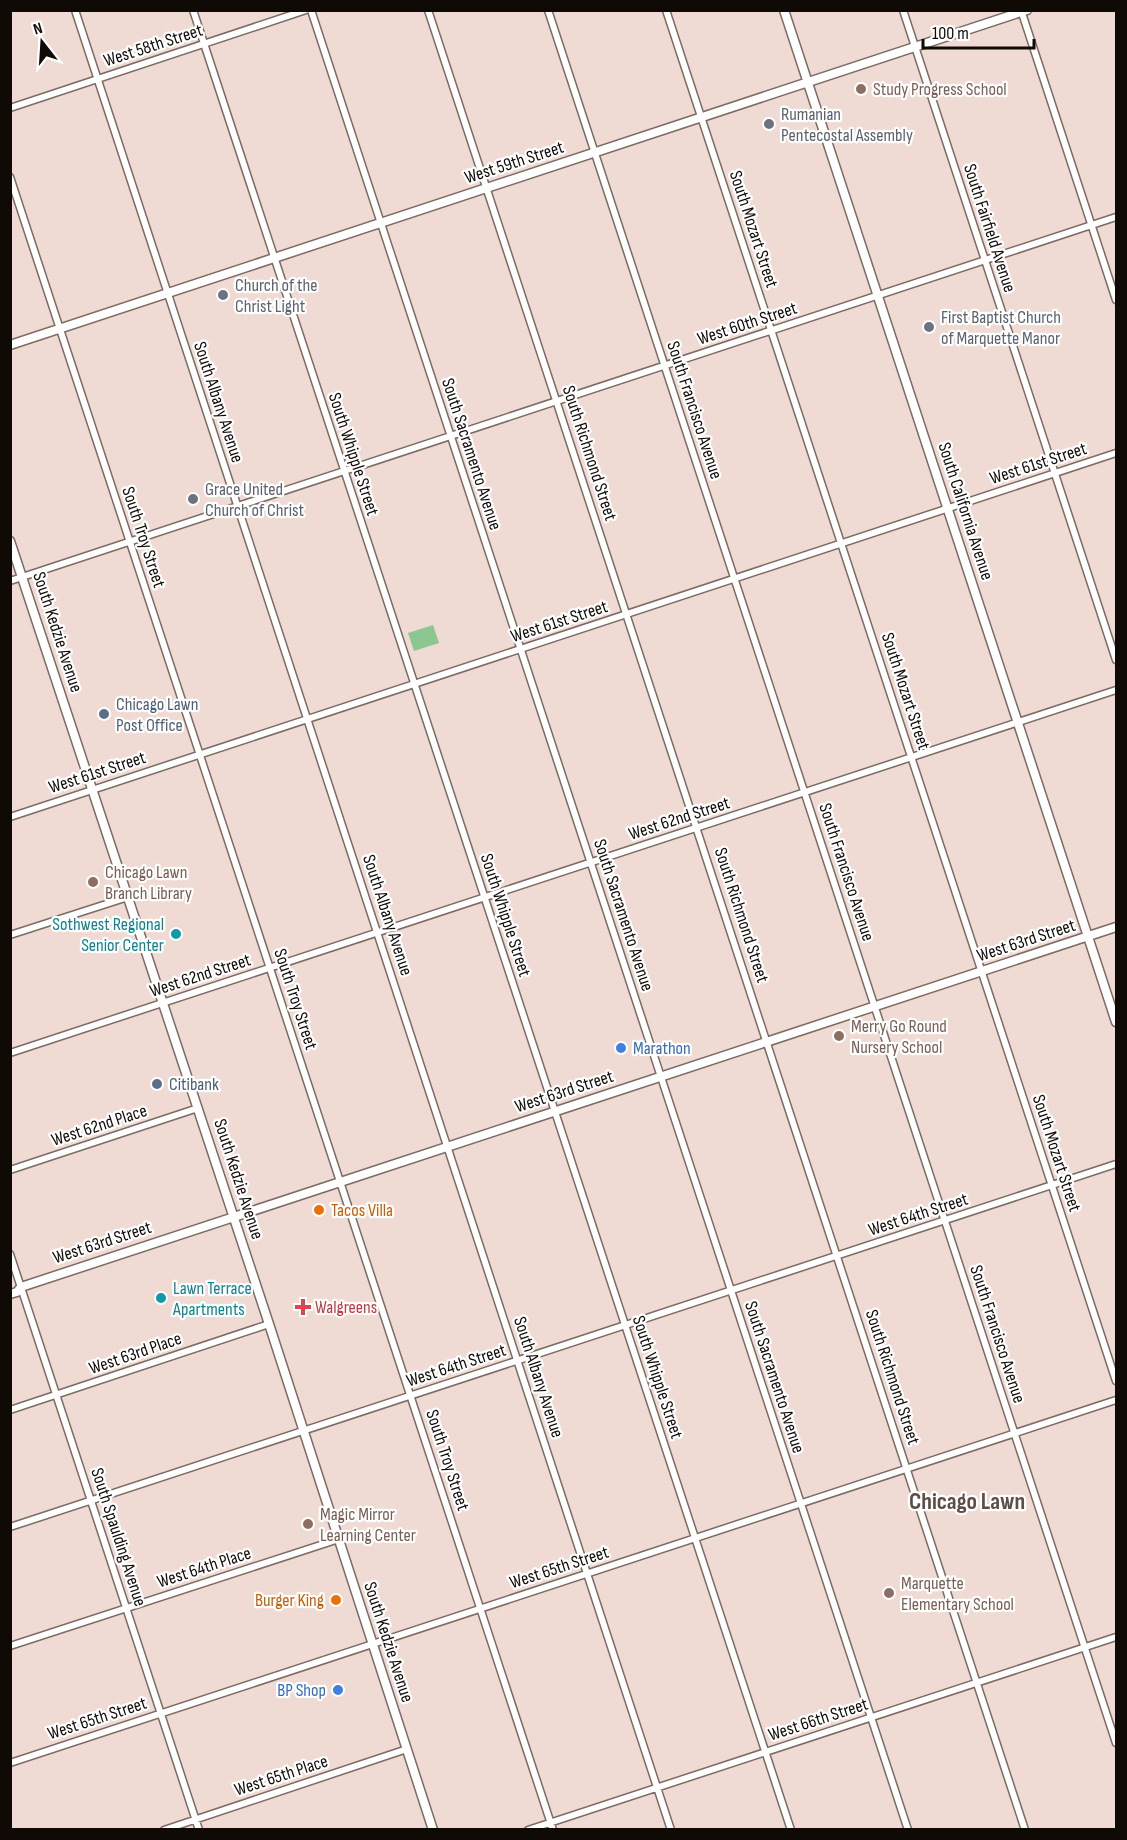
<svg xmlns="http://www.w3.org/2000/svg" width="1127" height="1840" font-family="'Sofia Sans Condensed',sans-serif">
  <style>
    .green { fill: #8cc690 }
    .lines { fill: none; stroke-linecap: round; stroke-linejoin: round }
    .street-casing { stroke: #7c6b63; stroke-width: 9 }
    .secondary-casing { stroke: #7c6b63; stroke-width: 11 }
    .street { stroke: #fff; stroke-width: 6 }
    .secondary { stroke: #fff; stroke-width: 8 }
    .education-dot { fill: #8d6e63; stroke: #fff; stroke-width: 2 }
    .worship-dot { fill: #6b7280; stroke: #fff; stroke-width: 2 }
    .service-dot { fill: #5c6f8a; stroke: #fff; stroke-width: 2 }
    .culture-dot { fill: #0f9aa8; stroke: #fff; stroke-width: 2 }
    .shop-dot { fill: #3f7fe0; stroke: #fff; stroke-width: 2 }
    .food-dot { fill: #e8710a; stroke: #fff; stroke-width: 2 }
    .health-dot { fill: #e0444e; stroke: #fff; stroke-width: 2 }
    .labels { text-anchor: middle; stroke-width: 4.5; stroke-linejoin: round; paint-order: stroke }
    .street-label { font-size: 18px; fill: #100a07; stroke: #fff }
    .education-label { font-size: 18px; fill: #785e54; stroke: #fff; text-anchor: start }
    .worship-label { font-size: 18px; fill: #5b616d; stroke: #fff; text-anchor: start }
    .service-label { font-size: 18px; fill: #4e5e75; stroke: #fff; text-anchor: start }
    .culture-label { font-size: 18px; fill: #0d838f; stroke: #fff; text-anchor: end }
    .shop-label { font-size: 18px; fill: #366cbe; stroke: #fff; text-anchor: start }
    .food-label { font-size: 18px; fill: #c56008; stroke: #fff; text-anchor: start }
    .health-label { font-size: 18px; fill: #be3a42; stroke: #fff; text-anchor: start }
    .district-label { font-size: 24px; font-weight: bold; fill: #5e4e47; stroke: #fff }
  </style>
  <rect width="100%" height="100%" fill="#efdbd3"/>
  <!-- green -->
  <path class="green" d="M433,625l6,18 -25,8 -6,-18z"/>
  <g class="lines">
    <defs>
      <path id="street" d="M75,10l596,1820
        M193,10l598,1820
        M311,10l597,1820
        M428,10l597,1820
        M548,10l568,1733
        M666,10l450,1371
        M903,10l213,650
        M1021,10l95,290
        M10,108l296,-98
        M10,177l543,1653
        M10,581l1106,-364
        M10,817l1106,-364
        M10,935l118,-38
        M10,1053l1106,-363
        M10,1170l188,-62
        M10,1254l189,576
        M10,1410l259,-86
        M10,1527l1106,-363
        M10,1646l329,-107
        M10,1763l1106,-363
        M164,1830l243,-81
        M528,1830l588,-193"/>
      <path id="secondary" d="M784,10l332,1012
        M10,345l1017,-335
        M10,541l259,783 164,506
        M10,1294l7,-2 4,-5 1095,-360"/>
    </defs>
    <!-- street casing -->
    <use href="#street" class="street-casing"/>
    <!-- secondary casing -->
    <use href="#secondary" class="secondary-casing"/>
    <!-- street -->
    <use href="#street" class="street"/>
    <!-- secondary -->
    <use href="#secondary" class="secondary"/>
  </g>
  <!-- markers -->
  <g class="education-dot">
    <circle cx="861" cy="89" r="6"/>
    <circle cx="93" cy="882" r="6"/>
    <circle cx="839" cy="1036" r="6"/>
    <circle cx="308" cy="1524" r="6"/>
    <circle cx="889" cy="1593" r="6"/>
  </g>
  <g class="worship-dot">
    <circle cx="769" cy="124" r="6"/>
    <circle cx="223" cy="295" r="6"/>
    <circle cx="929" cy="327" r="6"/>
    <circle cx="193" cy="499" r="6"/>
  </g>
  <g class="service-dot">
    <circle cx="104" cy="714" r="6"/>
    <circle cx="157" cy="1084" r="6"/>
  </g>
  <g class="culture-dot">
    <circle cx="176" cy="934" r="6"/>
    <circle cx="161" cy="1298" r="6"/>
  </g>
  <g class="shop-dot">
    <circle cx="621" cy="1048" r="6"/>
    <circle cx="338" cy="1690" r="6"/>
  </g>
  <g class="food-dot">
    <circle cx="319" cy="1210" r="6"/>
    <circle cx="336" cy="1600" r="6"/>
  </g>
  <path class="health-dot" d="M300 1298h6v6h6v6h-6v6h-6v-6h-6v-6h6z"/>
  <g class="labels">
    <!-- street labels -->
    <g class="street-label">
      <text transform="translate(153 45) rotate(-18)" y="6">West 58th Street</text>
      <text transform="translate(514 162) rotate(-18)" y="6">West 59th Street</text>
      <text transform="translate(990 228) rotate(72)" y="6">South Fairfield Avenue</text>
      <text transform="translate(754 229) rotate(72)" y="6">South Mozart Street</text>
      <text transform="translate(747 323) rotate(-18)" y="6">West 60th Street</text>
      <text transform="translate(219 402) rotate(72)" y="6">South Albany Avenue</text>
      <text transform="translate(695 410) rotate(72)" y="6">South Francisco Avenue</text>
      <text transform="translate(590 453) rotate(72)" y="6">South Richmond Street</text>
      <text transform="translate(354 454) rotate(72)" y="6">South Whipple Street</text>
      <text transform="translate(472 454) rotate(72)" y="6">South Sacramento Avenue</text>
      <text transform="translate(1038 463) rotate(-18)" y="6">West 61st Street</text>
      <text transform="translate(966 511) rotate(72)" y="6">South California Avenue</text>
      <text transform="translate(144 537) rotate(72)" y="6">South Troy Street</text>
      <text transform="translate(559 621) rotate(-18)" y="6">West 61st Street</text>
      <text transform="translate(58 632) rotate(72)" y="6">South Kedzie Avenue</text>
      <text transform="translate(906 691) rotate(72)" y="6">South Mozart Street</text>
      <text transform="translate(97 772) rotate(-18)" y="6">West 61st Street</text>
      <text transform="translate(679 818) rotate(-18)" y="6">West 62nd Street</text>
      <text transform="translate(847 872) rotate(72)" y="6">South Francisco Avenue</text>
      <text transform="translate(388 915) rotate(72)" y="6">South Albany Avenue</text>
      <text transform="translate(506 915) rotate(72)" y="6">South Whipple Street</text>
      <text transform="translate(624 915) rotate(72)" y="6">South Sacramento Avenue</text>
      <text transform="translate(742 915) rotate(72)" y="6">South Richmond Street</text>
      <text transform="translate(1026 940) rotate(-18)" y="6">West 63rd Street</text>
      <text transform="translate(200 975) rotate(-18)" y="6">West 62nd Street</text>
      <text transform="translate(296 999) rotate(72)" y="6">South Troy Street</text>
      <text transform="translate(564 1091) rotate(-18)" y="6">West 63rd Street</text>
      <text transform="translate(99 1125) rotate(-18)" y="6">West 62nd Place</text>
      <text transform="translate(1057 1153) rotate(72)" y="6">South Mozart Street</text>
      <text transform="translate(239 1179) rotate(72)" y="6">South Kedzie Avenue</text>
      <text transform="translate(918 1214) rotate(-18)" y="6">West 64th Street</text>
      <text transform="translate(102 1242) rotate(-18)" y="6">West 63rd Street</text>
      <text transform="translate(998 1334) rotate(72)" y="6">South Francisco Avenue</text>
      <text transform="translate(135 1353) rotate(-19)" y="6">West 63rd Place</text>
      <text transform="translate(456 1365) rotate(-18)" y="6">West 64th Street</text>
      <text transform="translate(539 1377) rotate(72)" y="6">South Albany Avenue</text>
      <text transform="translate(658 1377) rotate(72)" y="6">South Whipple Street</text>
      <text transform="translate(775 1377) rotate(72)" y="6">South Sacramento Avenue</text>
      <text transform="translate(893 1377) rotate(72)" y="6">South Richmond Street</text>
      <text transform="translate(448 1460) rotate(72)" y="6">South Troy Street</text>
      <text transform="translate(119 1537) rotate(72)" y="6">South Spaulding Avenue</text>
      <text transform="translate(204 1567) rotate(-18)" y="6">West 64th Place</text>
      <text transform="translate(559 1567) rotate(-18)" y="6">West 65th Street</text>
      <text transform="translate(389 1642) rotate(72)" y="6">South Kedzie Avenue</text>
      <text transform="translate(97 1718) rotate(-18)" y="6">West 65th Street</text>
      <text transform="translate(818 1719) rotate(-18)" y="6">West 66th Street</text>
      <text transform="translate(281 1775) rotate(-18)" y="6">West 65th Place</text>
    </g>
    <!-- education labels -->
    <g class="education-label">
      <text x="873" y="95">Study Progress School</text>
      <text x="105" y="878">Chicago Lawn<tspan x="105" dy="21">Branch Library</tspan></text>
      <text x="851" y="1032">Merry Go Round<tspan x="851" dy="21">Nursery School</tspan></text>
      <text x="320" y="1520">Magic Mirror<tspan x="320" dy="21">Learning Center</tspan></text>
      <text x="901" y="1589">Marquette<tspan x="901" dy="21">Elementary School</tspan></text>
    </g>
    <!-- worship labels -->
    <g class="worship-label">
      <text x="781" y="120">Rumanian<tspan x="781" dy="21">Pentecostal Assembly</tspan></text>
      <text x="235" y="291">Church of the<tspan x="235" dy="21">Christ Light</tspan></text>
      <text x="941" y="323">First Baptist Church<tspan x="941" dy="21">of Marquette Manor</tspan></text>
      <text x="205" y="495">Grace United<tspan x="205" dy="21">Church of Christ</tspan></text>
    </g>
    <!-- service labels -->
    <g class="service-label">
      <text x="116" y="710">Chicago Lawn<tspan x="116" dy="21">Post Office</tspan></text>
      <text x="169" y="1090">Citibank</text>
    </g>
    <!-- culture labels -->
    <g class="culture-label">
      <text x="164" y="930">Sothwest Regional<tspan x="164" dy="21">Senior Center</tspan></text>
      <text x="173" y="1294" text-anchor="start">Lawn Terrace<tspan x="173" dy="21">Apartments</tspan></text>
    </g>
    <!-- shop labels -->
    <g class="shop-label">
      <text x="633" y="1054">Marathon</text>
      <text x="326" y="1696" text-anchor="end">BP Shop</text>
    </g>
    <!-- food labels -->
    <g class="food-label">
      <text x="331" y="1216">Tacos Villa</text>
      <text x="324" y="1606" text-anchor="end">Burger King</text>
    </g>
    <!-- health labels -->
    <g class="health-label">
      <text x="315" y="1313">Walgreens</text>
    </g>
    <!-- district labels -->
    <g class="district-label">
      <text x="967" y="1509">Chicago Lawn</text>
    </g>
  </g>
  <!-- border -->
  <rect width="1127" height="1840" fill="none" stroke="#100a07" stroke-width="24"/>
  <!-- north arrow -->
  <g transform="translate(42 42) rotate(343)" stroke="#ffffff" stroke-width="4.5" paint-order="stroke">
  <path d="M0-4.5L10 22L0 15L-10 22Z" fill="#100a07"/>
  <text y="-9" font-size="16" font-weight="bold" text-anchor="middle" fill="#100a07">N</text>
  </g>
  <!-- scale -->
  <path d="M923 39v9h111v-9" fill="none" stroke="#100a07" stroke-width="3"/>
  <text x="932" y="39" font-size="18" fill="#100a07" stroke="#ffffff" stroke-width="4.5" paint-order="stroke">100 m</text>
</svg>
